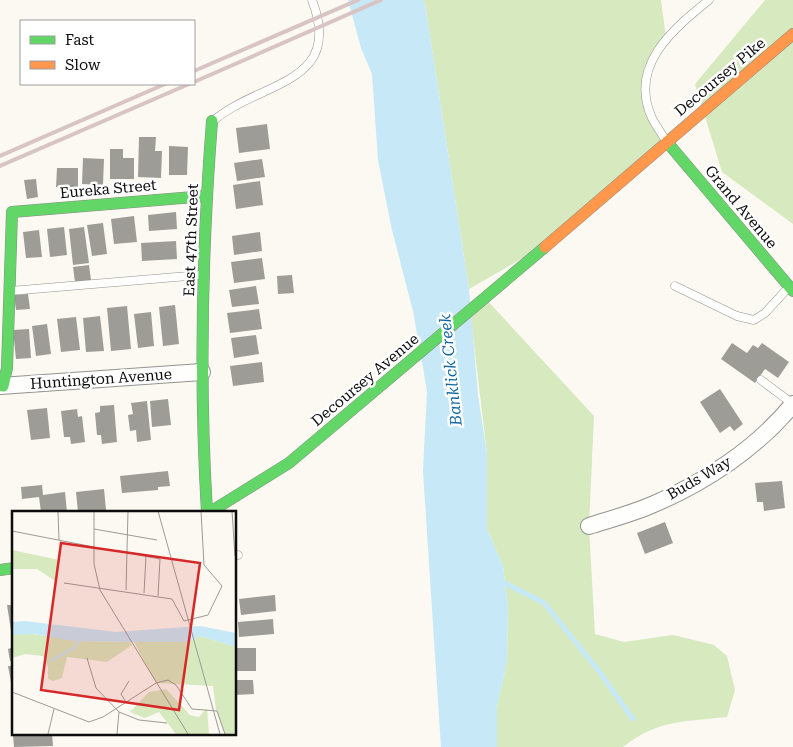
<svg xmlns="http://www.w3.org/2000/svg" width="793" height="747" font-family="'Roboto Serif',serif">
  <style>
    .forest { fill: #d6e9bf }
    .water { fill: #c7e8f6 }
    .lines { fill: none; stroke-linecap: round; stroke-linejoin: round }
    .stream { stroke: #c7e8f6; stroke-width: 5 }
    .building { fill: #9e9c97 }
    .lane-casing { stroke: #949390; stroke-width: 9 }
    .street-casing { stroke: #949390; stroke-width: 18 }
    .fast-casing { stroke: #8b8a87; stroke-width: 12 }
    .slow-casing { stroke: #8b8a87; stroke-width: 12 }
    .lane { stroke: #fefefd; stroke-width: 8 }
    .street { stroke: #fefefd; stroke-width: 16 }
    .fast { stroke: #63d668; stroke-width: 11 }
    .slow { stroke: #ff974d; stroke-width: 11 }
    .rail { stroke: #d8c4c5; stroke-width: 4 }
    .labels { text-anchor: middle; stroke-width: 5; stroke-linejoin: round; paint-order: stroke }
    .street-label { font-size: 15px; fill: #0d0d0d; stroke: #fff }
    .water-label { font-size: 16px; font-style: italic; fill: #1369a3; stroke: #fff }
    .inset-river { fill: none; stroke: #c7e8f6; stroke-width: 2.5 }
    .inset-road { fill: none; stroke: #9c9b96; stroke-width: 1 }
    .view { fill: #d62828; fill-opacity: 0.15; stroke: #d62828; stroke-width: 2.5 }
    .inset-edge { fill: none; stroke: #0d0d0d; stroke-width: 2.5 }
  </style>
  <rect width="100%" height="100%" fill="#fbf9f2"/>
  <!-- forest -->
  <path class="forest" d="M423,0h238l5,38 -20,45 5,34 16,25 -118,101 -80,46 -44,-285z
    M765,0h28v224l-71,-52 -27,-88z
    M485,298l109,118 -5,110 6,108 29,8 49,-7 41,10 13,11 8,34 -8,27c-42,5 -69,2 -104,30h-126v-40l10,-46 1,-54 -5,-41 -16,-37v-75l-17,-143z"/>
  <!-- water -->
  <path class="water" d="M348,0h75l2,4 44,285 9,106 9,59v75l16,37 5,41 -1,54 -10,46v40h-56l-18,-276 4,-80 -14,-80 -21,-81 -14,-70 -6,-86 -11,-26z"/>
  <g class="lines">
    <!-- stream -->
    <path class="stream" d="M499,580l45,23 54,67 35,49"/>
  </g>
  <!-- building -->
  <path class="building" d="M267,124l3,25 -31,4 -3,-25z
    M139,137h17l-1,14h7l-1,27 -23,-1z
    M169,146l19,1 -1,28h-18z
    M110,149h13v9h11v21h-24z
    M83,158l21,1 -1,26 -21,-1z
    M262,159l3,18 -28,4 -3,-18z
    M57,168h21v19h-22z
    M36,179l2,18 -11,2 -3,-19z
    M260,181l3,24 -27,4 -3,-24z
    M176,212l1,17 -28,2 -1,-16z
    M134,216l3,26 -23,2 -3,-25z
    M103,223l4,31 -15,2 -5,-31z
    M64,227l3,28 -17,2 -3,-28z
    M84,227l5,36 -16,2 -4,-36z
    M39,230l3,27 -16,1 -3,-26z
    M260,232l2,19 -28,4 -2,-19z
    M176,241l1,18 -35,2 -1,-18z
    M262,258l3,21 -31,4 -3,-21z
    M89,265l2,15 -16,2 -2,-15z
    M292,275l2,18 -16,1 -1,-18z
    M256,286l3,18 -27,3 -3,-17z
    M28,294l2,15 -14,1 -2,-15z
    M175,305l4,39 -16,2 -4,-39z
    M127,306l4,43 -20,2 -4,-43z
    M259,309l3,20 -32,4 -3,-20z
    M151,312l3,34 -16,2 -4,-34z
    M100,316l4,35 -18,1 -3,-34z
    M76,317l4,33 -19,2 -4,-33z
    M47,324l4,30 -15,2 -4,-30z
    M29,329l2,29 -15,1 -3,-29z
    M256,335l3,19 -25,4 -3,-20z
    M732,343l15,10 6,-8 5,3 4,-5 27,19 -11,16 -13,-9 -10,14 -34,-24z
    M262,362l2,20 -31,4 -3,-20z
    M720,389l23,35 -9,7 -4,-5 -10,7 -20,-31z
    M168,399l3,26 -19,2 -2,-26z
    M147,401l4,39 -14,2 -1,-12 -6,1 -2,-16 5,-1 -2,-11z
    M114,405l3,37 -15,2 -1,-9h-4l-2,-22 5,-1v-6z
    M47,408l3,30 -19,2 -4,-30z
    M77,409l1,8 4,-1 3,26 -14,2 -1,-7h-6l-3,-26z
    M168,471l2,15 -12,1v3l-36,3 -2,-17z
    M782,481l3,27 -21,3 -1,-9h-6l-2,-19z
    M42,485l1,10 22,-3 2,20h-26l-2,-15 -17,2 -1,-12z
    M104,489l2,21 -28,2 -2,-20z
    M665,522l8,21 -28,11 -8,-21z
    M275,595l1,16 -35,4 -2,-16z
    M7,605h7v32h-2z
    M273,619l1,15 -35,3 -1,-15z
    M14,647v14h-4l-2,-12z
    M235,648h21v23h-21z
    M8,666h6v16h-3z
    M235,680h18l1,14 -19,1z
    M33,733h19l1,13 -39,1 -1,-12z"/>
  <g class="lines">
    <defs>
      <path id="lane" d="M213,121c46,-40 132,-36 99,-121
        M666,141c-4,-7 -10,-15 -14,-23 -24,-52 21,-89 57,-118
        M675,286l62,30 17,4 11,-7 23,-25
        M10,291l190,-16
        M761,380l32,24
        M235,556l3,-1"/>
      <path id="street" d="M0,386l202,-14
        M589,526c22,-7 45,-13 65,-22 52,-22 104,-57 139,-100"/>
      <path id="fast" d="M667,142l126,149
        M3,386l4,-18 5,-156 194,-16
        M207,512c-8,-131 -5,-261 5,-391
        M210,512l79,-49 256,-216
        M0,570l14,-2"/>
      <path id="slow" d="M545,247l248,-213"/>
    </defs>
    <!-- lane casing -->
    <use href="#lane" class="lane-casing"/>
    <!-- street casing -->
    <use href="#street" class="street-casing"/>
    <!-- fast casing -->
    <use href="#fast" class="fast-casing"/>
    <!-- slow casing -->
    <use href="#slow" class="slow-casing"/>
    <!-- lane -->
    <use href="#lane" class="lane"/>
    <!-- street -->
    <use href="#street" class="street"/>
    <!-- fast -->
    <use href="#fast" class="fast"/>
    <!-- slow -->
    <use href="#slow" class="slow"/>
    <!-- rail -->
    <path class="rail" d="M194,71l164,-71
      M194,82l187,-82
      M0,156l165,-72
      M0,166l189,-82"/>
  </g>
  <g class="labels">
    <!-- street labels -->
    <g class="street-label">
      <text transform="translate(720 77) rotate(-40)" y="5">Decoursey Pike</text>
      <text transform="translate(108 189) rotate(-5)" y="5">Eureka Street</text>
      <text transform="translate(741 207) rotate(50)" y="5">Grand Avenue</text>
      <text transform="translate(191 240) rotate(-88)" y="5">East 47th Street</text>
      <text transform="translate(101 379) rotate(-4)" y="5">Huntington Avenue</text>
      <text transform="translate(365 380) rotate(-40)" y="5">Decoursey Avenue</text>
      <text transform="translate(699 478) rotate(-30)" y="5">Buds Way</text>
    </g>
    <!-- water labels -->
    <g class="water-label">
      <text transform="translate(450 370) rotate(-96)" y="6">Banklick Creek</text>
    </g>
  </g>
  <!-- overview -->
  <g transform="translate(12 511)">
    <rect width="224" height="224" fill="#fbf9f2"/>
    <path d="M0,39l47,10 -2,22 -20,-13h-25zM13,122l57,8 48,1 2,3 -25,17 -40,-5 -5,21 -9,3 -5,-2v-12l-5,-11 -18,-2 -13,4v-23zM188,125l36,11v87h-11l-9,-24 -3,-24 -57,-3 -22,-41h54zM154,178l24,26 9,2 8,-9 2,26h-33l-17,-22 -14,6 -15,-6 19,-20z" fill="#d6e9bf"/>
    <path d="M13,110l91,11 84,-6 36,7v14l-36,-11 -12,6h-54l-60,-1 -40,-7 -22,1v-13z" fill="#c7e8f6"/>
    <path class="inset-river" d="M38,150l24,-13 5,-8"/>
    <path class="inset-road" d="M46,0l1,29M82,0v53l6,26 88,144M146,0l62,223M220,0l3,45M82,18l63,11M0,20l82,16M116,42l32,6 -2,37M52,72l108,16 12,22 24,-6 14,-29 -18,-21 -3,-54M114,79l2,-79M132,82l2,-37M75,147l9,30 23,24 20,8 28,3M0,181l77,30 14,-5 53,-34 12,-3 8,5 16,24 25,2 8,23M114,191l-5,-8 8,-13M36,223l6,-25M105,223l2,-22"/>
    <path class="view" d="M49,32l139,20 -21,147 -138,-20z"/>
    <rect width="224" height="224" class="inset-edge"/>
  </g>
  <!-- legend -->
  <rect x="20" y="20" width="175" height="65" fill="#ffffff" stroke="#9e9e9e"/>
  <rect x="30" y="36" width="25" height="8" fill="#63d668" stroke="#9e9e9e"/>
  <text x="65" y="45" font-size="15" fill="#0d0d0d">Fast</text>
  <rect x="30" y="61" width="25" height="8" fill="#ff974d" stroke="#9e9e9e"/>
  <text x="65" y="70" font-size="15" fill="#0d0d0d">Slow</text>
</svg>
